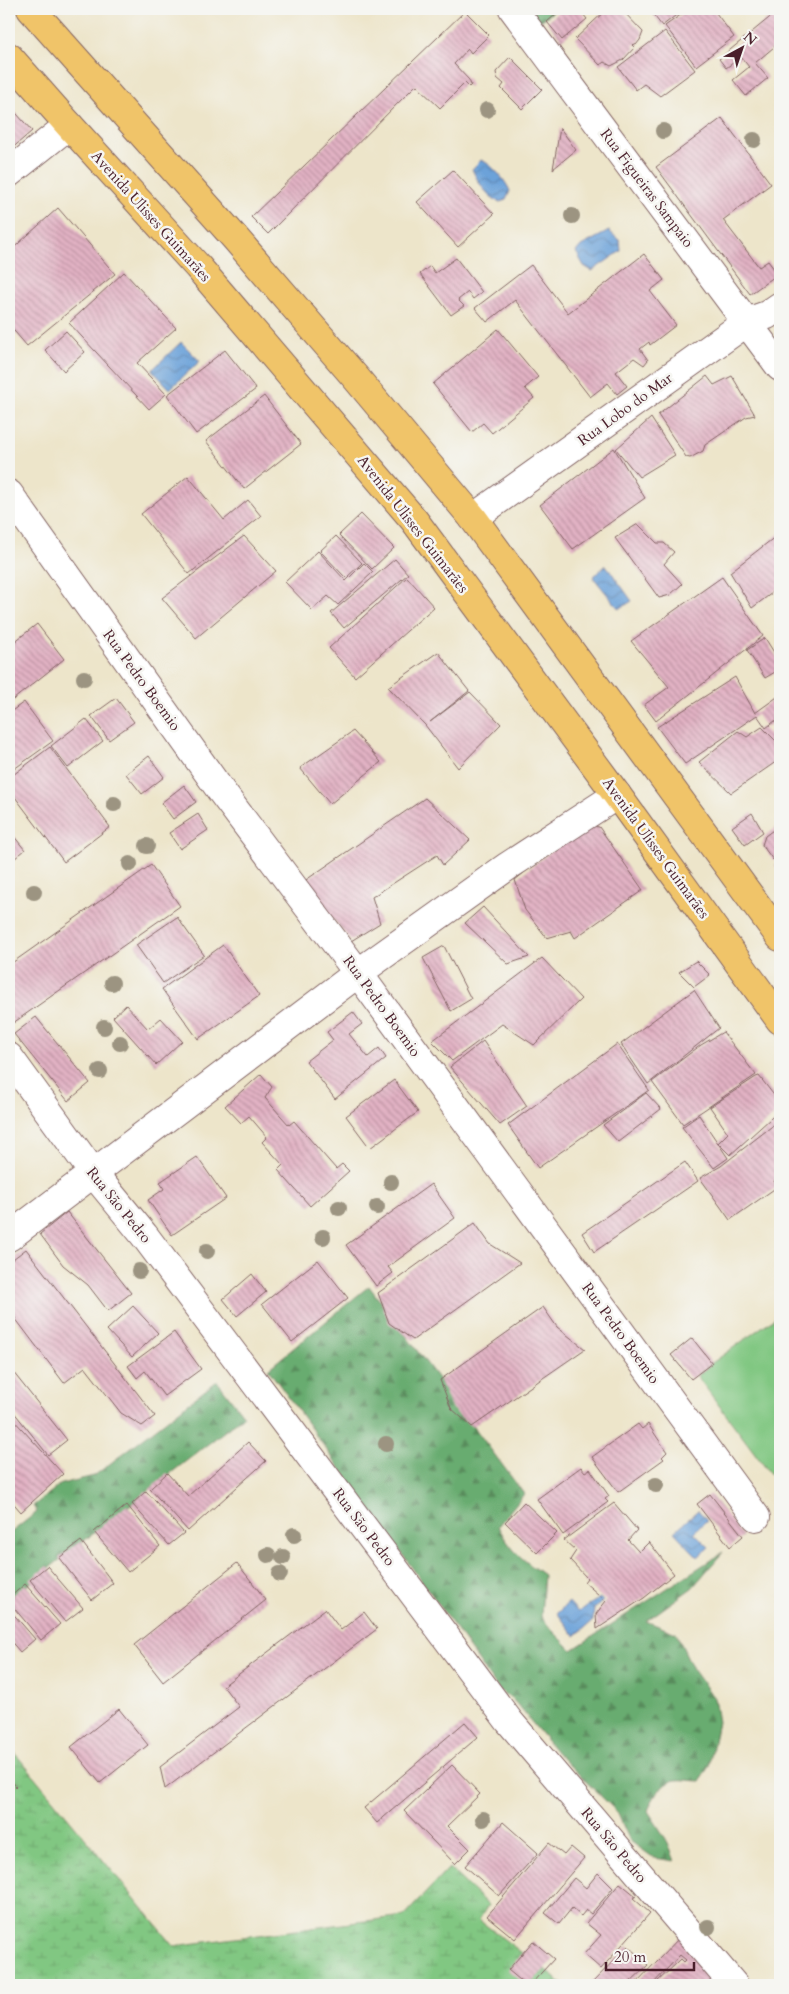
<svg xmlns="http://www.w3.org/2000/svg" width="789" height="1994" font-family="Cardo,serif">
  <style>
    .forest { fill: url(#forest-firs); stroke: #59664e }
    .wetland { fill: url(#wetland-marsh); stroke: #667356 }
    .pitch { fill: #81c782; stroke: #667356 }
    .water { fill: url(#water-waves); stroke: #5b6082 }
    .building { fill: url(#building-back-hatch) }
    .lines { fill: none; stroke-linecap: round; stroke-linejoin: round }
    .minor-casing { stroke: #836463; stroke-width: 30 }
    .primary-casing { stroke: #836463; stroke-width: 30 }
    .minor { stroke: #fff; stroke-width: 28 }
    .primary { stroke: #f0c469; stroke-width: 28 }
    .tree { fill: #9c9481 }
    .labels { text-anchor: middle; stroke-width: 5; stroke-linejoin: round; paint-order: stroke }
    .street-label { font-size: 15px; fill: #4a1f2b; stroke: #f6f6f2 }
  </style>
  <defs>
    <pattern id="forest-firs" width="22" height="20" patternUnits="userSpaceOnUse" patternTransform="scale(1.25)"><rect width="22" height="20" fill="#68ac70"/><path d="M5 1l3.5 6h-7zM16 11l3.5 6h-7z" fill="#588b5c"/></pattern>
    <pattern id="wetland-marsh" width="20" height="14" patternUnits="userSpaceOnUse" patternTransform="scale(1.25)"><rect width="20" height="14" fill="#81c782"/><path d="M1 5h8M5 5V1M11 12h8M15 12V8" fill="none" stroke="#71aa70"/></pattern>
    <pattern id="water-waves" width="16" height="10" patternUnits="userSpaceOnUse" patternTransform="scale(1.25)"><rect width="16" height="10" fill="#6ca2d9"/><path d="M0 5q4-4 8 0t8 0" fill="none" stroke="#5b83b0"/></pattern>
    <pattern id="building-back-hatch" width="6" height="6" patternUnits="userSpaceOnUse" patternTransform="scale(1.25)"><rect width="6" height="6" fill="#e2b2c4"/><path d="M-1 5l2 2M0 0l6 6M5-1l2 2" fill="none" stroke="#b9909f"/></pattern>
  </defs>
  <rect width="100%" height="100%" fill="#f6f6f2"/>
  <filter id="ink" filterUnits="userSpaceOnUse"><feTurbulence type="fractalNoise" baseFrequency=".02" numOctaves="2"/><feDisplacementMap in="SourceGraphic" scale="10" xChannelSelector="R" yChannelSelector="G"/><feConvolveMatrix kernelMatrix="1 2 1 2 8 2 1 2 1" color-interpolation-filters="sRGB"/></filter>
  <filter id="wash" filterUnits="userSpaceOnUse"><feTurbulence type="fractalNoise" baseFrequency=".0096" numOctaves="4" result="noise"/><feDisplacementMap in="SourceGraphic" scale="20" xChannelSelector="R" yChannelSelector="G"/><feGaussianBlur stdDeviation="1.12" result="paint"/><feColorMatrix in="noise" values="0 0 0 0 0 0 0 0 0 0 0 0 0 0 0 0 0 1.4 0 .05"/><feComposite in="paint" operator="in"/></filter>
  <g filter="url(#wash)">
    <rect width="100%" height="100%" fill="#ede5ca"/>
    <!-- forest -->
    <path class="forest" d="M528,9h29l-18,13z
      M369,1286l155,208 -26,32c13,25 24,33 46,49l-3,41 9,12 22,22 151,-98 -31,36 -46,33 30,12 17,36 21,29 4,24 -9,44 -9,15c-8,0 -17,-2 -24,-1 -14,2 -24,19 -28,31l18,28 9,22 -21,-3 -24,-17 -13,-29 -60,-59 -42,-51 -17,-13 -61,-87 -169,-233z
      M217,1381l27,35 -232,181 -3,-5v-58l28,-22 -4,-6 28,-22 33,-8z"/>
    <!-- wetland -->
    <path class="wetland" d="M9,1746l165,200 230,-30 45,-48 39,37 -9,15 85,65h-555z"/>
    <!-- pitch -->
    <path class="pitch" d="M780,1314v173l-83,-111 15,-13z"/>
    <!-- water -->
    <path class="water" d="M481,160c11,4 25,21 29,31l-4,9 -6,2c-13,-5 -22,-20 -28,-33z
      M609,231l11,10 1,10 -29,20 -8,-5 -8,-14 5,-6z
      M181,342l19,19 -30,28 -18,-19z
      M606,565l26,36 -13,8 -26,-32z
      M698,1510l9,10 -13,12 15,15 -11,10 -24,-25z
      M600,1598l3,3 -9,8 -1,12 -18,15 -18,-23 12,-11 9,10z"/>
    <g id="blocks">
      <!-- building -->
      <path class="building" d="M562,9h17l8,10 -25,21 -15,-18z
        M607,9h14l22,23 -3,8 -4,5 -2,-1 -1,1 2,2 -12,13 -12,6 -7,-4 -4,3 -25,-26z
        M649,9h35l-22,17z
        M689,9h24l21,28 -38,29 -31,-40z
        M780,9v33l-25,21 13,15 -22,18 -13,-16 16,-13 -8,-10 -15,11 -7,-9z
        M465,11l24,24 -18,18 -3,-4 -14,15 15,16 2,5 -2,2 -4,-4 -25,25 -24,-23 -148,149 -17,-17z
        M665,31l30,39 -35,26 -16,-12 -8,6 -18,-23z
        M510,57l32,32 -20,20 -21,-21 3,-4 -7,-6 -1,-6z
        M9,105l23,26 -23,20z
        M722,118l49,66 -48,36 36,47 9,-6 10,13 -28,20 -94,-127z
        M560,128l16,22 -23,19z
        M453,170l41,44 -36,33 -41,-45z
        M58,208l57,66 -88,72 -18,-21v-73z
        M644,254l20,26 -14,11 26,34 -26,20 -1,-3 -9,7 8,11 -4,5 -10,-7 -18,14 11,14 -10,8 -9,-11 -18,14 -75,-97 -28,22 -12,-14 56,-43 37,48z
        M456,258l26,34 -9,7 -5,-7 -10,8 6,6 -13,9 -31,-41 10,-8 5,7z
        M124,272l52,56 -39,35 29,31 -17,15 -80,-86z
        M498,329l40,48 -13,11 9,10 -42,35 -9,-10 -11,9 -39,-48z
        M66,331l19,21 -21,19 -19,-21z
        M225,350l31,39 -60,45 -29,-39z
        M707,376l7,9 18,-9 23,39 -9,2 -41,28 -2,6 -13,7 -4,-1 -28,-42z
        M264,396l37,48 -57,45 -38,-48z
        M651,418l24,37 -36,22 -23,-28z
        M614,448l31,50 -72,51 -33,-44z
        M188,476l36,44 24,-20 13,16 -72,58 -48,-60z
        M361,514l33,34 -22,21 -33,-34z
        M638,524l19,19h7l10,9 -10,12 18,20 -12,11 -11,3 -44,-60z
        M780,533v54l-28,21 -22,-36z
        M244,536l32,35 -80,67 -34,-40z
        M336,536l26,27 -16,15 -26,-27z
        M318,551l28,30 18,-18 9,9 -35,33 -10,-9 -16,14 -27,-28z
        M395,559l13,15 -64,54 -13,-15z
        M407,577l27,30 -79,70 -26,-29z
        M722,577l41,59 -107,85 -12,-16 25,-18 -38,-46z
        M37,624l27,35 -55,44v-57z
        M765,638l15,24v7l-15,9 -18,-28z
        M438,652l31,39 -39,31 40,-30 31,32 -43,44 -33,-43 -37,-38z
        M735,677l20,36 25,-18v22l-14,11 -9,-13 -72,49 -28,-37z
        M116,698l18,24 -25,18 -18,-24z
        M24,702l29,39 -39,28 -5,-7v-49z
        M86,719l17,22 -35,27 -17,-22z
        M762,727l18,18v14l-49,34 -32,-31 39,-31 9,6z
        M353,731l28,31 -51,42 -30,-36z
        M50,747l60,80 -46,35 -55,-73v-11z
        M149,756l15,21 -22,17 -16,-20z
        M184,785l12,17 -23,17 -12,-16z
        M425,798l45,42 -27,25 -6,-10 -65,42 8,26 -29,18 -48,-59z
        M752,813l11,19 -18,13 -13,-18z
        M198,814l10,16 -28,19 -11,-16z
        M584,825l15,2 44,63 -68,48 -4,-7 -24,7 -22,-28 -10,-30z
        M780,825v29l-7,6 -11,-15 3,-9z
        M9,830l16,20 -16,13z
        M780,861v12l-5,-8z
        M151,865l29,41 -167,117 -4,-6v-52z
        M483,907l46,50 -21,7 -43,-41z
        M177,917l27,38 -41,28 -27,-38z
        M223,945l36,51 -61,43 -36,-50z
        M444,946l27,53 -20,12 -28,-53z
        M542,958l39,41 -47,46 -32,-21 -50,37 -20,-20z
        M696,961l14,14 -16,12 -15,-15z
        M694,990l25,38 -71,56 -27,-40z
        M126,1005l22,24 13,-11 21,23 -26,24 -43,-48z
        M353,1012l9,12 -13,10 19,23 11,-9 7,10 -51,41 -29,-38 27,-21 -6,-8z
        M36,1017l54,66 -22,18 -54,-67z
        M723,1032l33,43 -73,49 -31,-42 49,-37z
        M483,1041l44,65 -27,19 -50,-58z
        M617,1044l32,46 -111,78 -30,-43z
        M261,1074l11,13 -7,11 24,27 5,-4 42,48 6,-5 7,7 -39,35 -32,-36 5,-5 -21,-23 5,-5 -18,-21 -8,7 -16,-17z
        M759,1076l21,27v7l-50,45 -12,-12 10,-10 -18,-26 46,-30z
        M394,1080l24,32 -48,36 -24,-32z
        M646,1093l15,16 -43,33 -15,-17z
        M699,1115l29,43 -14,10 -32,-41z
        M780,1120v56l-6,5 3,6 -47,33 -30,-42 21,-12z
        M197,1157l29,41 -54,37 -24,-35 16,-11 -4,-7z
        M685,1162l13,19 -104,71 -12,-19z
        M431,1184l24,34 -67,49 5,6 -17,13 -30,-41z
        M67,1212l64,81 -23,18 -20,-26 -25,-20 -23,-31z
        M475,1223l15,21 30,19 -107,77 -24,-17 -11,-30z
        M26,1249l129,167 -13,10 -21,-13 -36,-46 -21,16 -55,-73v-48z
        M318,1260l30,38 -56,44 -30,-38z
        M252,1274l14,18 -29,24 -14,-17z
        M133,1306l25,27 -26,24 -25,-27z
        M543,1307l14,20 28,22 -113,78 -21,-19 -11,-28z
        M174,1332l27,37 -37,27 -19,-25 -8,7 -9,-12z
        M692,1338l20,25 -21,16 -20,-24z
        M9,1367l58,73 -19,15 -39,-49z
        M12,1418l51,56 -42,38 -12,-14v-78z
        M638,1424l4,5 6,-5 19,28 -5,5 2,2 -46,33 -26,-35z
        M248,1442l18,19 -78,70 -38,-42 17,-16 21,23z
        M581,1467l4,5 5,-3 19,27 -4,3 3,3 -45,33 -26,-36z
        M146,1491l38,42 -15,12 -37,-41z
        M710,1494l33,42 -13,11 -33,-43z
        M524,1502l33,31 -20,20 -32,-31z
        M614,1503l23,27 -9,10 11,12 10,-10 25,32 -30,24 -47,31 -1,-15 10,-13 -22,-19 3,-4 -17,-18 6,-9 -12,-11z
        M127,1505l33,41 -32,26 -34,-40z
        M81,1541l32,42 -21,17 -33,-42z
        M237,1563l29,37 -103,82 -29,-37z
        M47,1566l36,42 -18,14 -35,-42z
        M25,1584l35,40 -19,16 -32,-38v-4z
        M9,1609l26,30 -15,13 -11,-13z
        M325,1609l16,21 23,-18 13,17 -212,160 -5,-22 79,-60 -16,-21z
        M119,1709l29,36 -48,38 -29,-36z
        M465,1722l13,15 -101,86 -13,-15z
        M452,1765l28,29 -33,32 23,23 -15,15 -51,-53z
        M9,1778l7,8 -7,7z
        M503,1822l35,31 -39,43 -34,-30z
        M549,1843l15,12 7,-8 13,11 -69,81 -28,-23z
        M598,1873l15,15 -22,26 -5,-4 -5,6 -9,-8 -13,16 -14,-11 29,-35 12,10z
        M620,1883l16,13 -3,2 17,15 -49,56 -17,-15 17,-19 -15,-12z
        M682,1935l37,50h-65l27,-26 3,3 2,-2 -6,-5 -28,30h-18z
        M533,1941l21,18 -24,26h-4l-18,-15z
        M628,1946l20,19 -21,20h-37z"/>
    </g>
  </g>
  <g filter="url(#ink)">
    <use href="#blocks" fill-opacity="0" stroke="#836463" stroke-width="1"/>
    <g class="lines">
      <defs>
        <path id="minor" d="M513,9l267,358
          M9,173l60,-48
          M9,494l212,297 137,182 398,544
          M473,518l274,-196 20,-7 13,-9
          M9,1057l85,117 50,61 365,486 225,264
          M9,1237l349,-264 150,-107 109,-71"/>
        <path id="primary" d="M31,9l204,229 121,140 117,140 307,419
          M9,57l60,68 129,142 216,253 203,275 163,225"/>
      </defs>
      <!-- minor casing -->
      <use href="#minor" class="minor-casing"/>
      <!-- primary casing -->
      <use href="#primary" class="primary-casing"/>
      <!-- minor -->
      <use href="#minor" class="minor"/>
      <!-- primary -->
      <use href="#primary" class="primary"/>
    </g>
    <!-- trees -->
    <g class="tree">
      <circle cx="487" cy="110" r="8"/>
      <circle cx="663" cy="131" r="8"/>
      <circle cx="754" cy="140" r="8"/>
      <circle cx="572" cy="216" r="8"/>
      <circle cx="84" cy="678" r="8"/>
      <circle cx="114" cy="804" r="8"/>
      <circle cx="147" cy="846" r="8"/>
      <circle cx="130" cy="864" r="8"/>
      <circle cx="34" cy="892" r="8"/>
      <circle cx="112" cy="983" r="8"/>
      <circle cx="104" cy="1027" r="8"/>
      <circle cx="120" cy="1043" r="8"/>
      <circle cx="100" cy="1071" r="8"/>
      <circle cx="391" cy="1182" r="8"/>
      <circle cx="377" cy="1207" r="8"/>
      <circle cx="339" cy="1208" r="8"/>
      <circle cx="323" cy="1237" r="8"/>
      <circle cx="207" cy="1251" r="8"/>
      <circle cx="139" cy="1271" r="8"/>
      <circle cx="386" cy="1444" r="8"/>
      <circle cx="656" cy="1485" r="8"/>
      <circle cx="294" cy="1535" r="8"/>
      <circle cx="268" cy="1555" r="8"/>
      <circle cx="283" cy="1557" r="8"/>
      <circle cx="280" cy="1574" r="8"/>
      <circle cx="483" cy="1819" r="8"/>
      <circle cx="708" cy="1927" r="8"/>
    </g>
  </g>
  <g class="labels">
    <!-- street labels -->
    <g class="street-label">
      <text transform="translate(647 188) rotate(53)" y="5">Rua Figueiras Sampaio</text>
      <text transform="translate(151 216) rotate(48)" y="5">Avenida Ulisses Guimarães</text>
      <text transform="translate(625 409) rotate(-36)" y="5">Rua Lobo do Mar</text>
      <text transform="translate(413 524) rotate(52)" y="5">Avenida Ulisses Guimarães</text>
      <text transform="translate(142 680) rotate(54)" y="5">Rua Pedro Boemio</text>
      <text transform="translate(656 848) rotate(54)" y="5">Avenida Ulisses Guimarães</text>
      <text transform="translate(382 1006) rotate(54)" y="5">Rua Pedro Boemio</text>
      <text transform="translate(119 1205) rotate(51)" y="5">Rua São Pedro</text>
      <text transform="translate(621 1333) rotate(54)" y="5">Rua Pedro Boemio</text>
      <text transform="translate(364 1527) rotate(53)" y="5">Rua São Pedro</text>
      <text transform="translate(614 1845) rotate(50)" y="5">Rua São Pedro</text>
    </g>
  </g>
  <!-- margin -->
  <rect width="789" height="1994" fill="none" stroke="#f6f6f2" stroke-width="30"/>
  <!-- north arrow -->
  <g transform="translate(742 48) rotate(40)" stroke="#f6f6f2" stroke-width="4" paint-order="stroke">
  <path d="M0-4L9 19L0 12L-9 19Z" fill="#4a1f2b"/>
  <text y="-8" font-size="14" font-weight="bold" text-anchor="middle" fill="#4a1f2b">N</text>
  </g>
  <!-- scale -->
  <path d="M606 1962v8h88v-8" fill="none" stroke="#4a1f2b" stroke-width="2.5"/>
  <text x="614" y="1962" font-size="15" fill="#4a1f2b" stroke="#f6f6f2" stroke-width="4" paint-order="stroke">20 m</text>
</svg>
